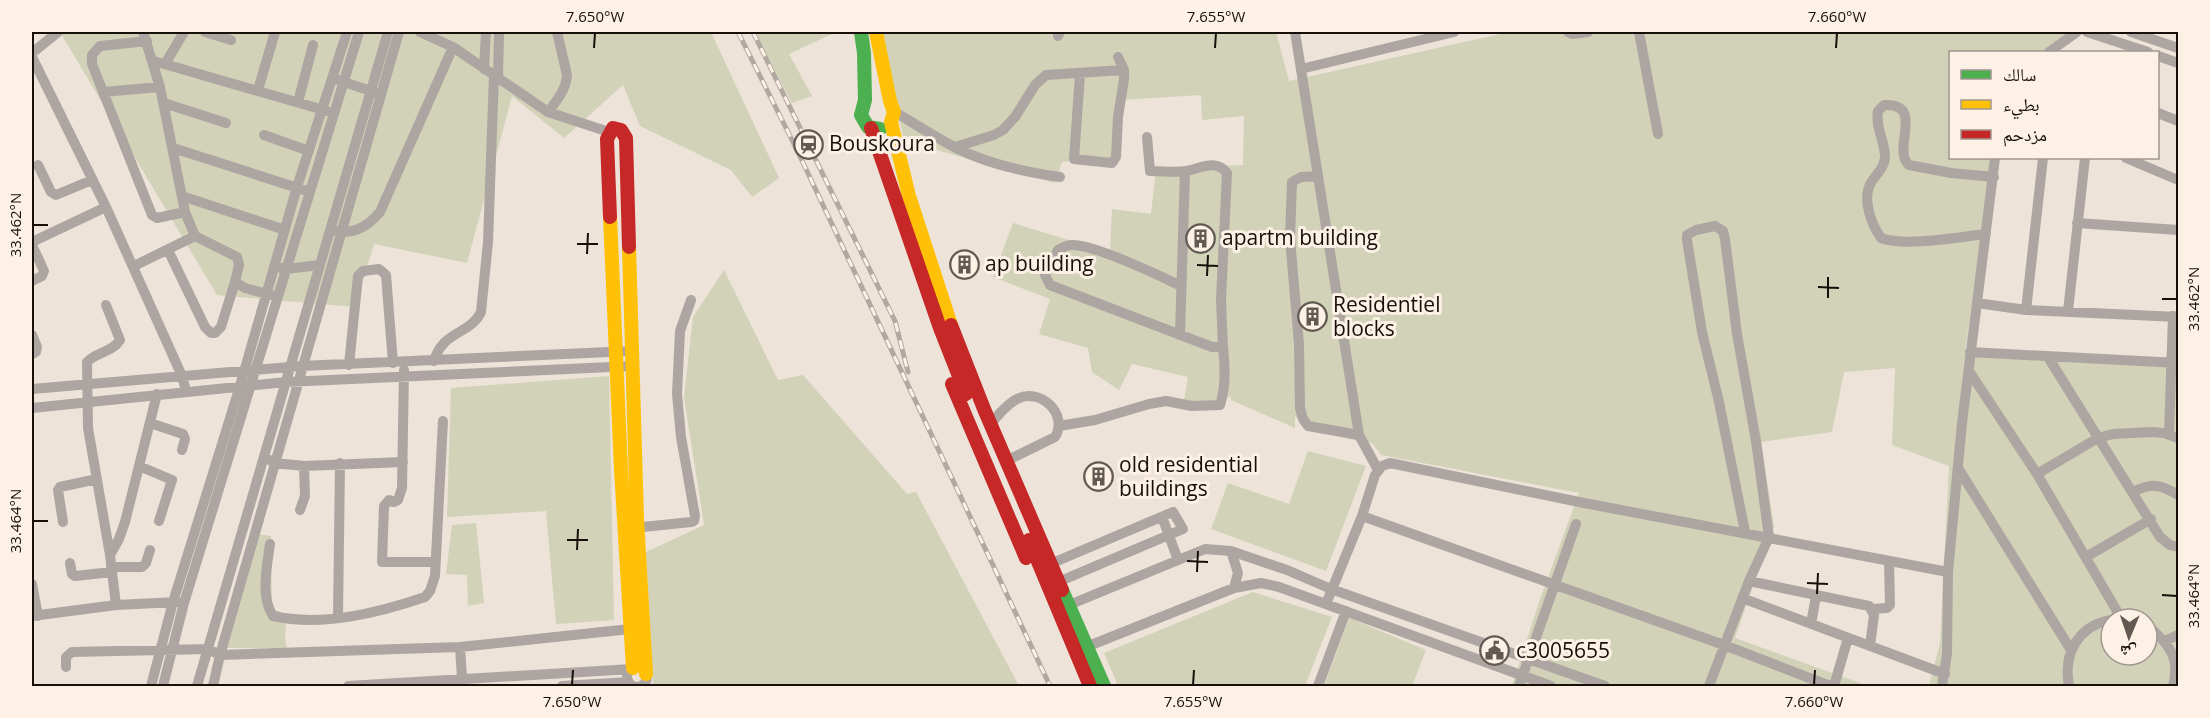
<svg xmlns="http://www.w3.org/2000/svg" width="2210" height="718" font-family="'Open Sans','Noto Naskh Arabic',sans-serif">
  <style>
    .green { fill: #d1d2b8; fill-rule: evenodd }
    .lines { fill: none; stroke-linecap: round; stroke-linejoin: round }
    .street { stroke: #ada5a1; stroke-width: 10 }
    .fast { stroke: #4caf50; stroke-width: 14 }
    .slow { stroke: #ffc107; stroke-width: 14 }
    .jam { stroke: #c62828; stroke-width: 14 }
    .rail-casing { stroke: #b1a8a2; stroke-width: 5 }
    .rail { stroke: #fdf1e6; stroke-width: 3; stroke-dasharray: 9; stroke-linecap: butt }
    .ticks { fill: none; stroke: #17100a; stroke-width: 2 }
    .labels { text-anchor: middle; stroke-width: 6; stroke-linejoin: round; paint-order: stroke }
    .poi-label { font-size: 21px; fill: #17100a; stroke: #fdf1e6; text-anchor: start }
    .neatline { fill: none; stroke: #17100a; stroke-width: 2 }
    .ticks-label { font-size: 15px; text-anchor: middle; fill: #17100a }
  </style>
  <rect width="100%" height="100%" fill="#ede3d8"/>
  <!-- green -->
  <path class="green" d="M60,32h651l68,146 -27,19 -21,-27 -91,-44 -17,-41 -59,53 -52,-42 -45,167 -93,-19 -19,63 -138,-12z
    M755,32h81l-47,22 23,42 -20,7z
    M880,32h396l13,49 220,-49h567l-26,20h-100v106h42l-27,194 213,12v322h-249l11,-43 9,-177 -57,-21 3,-77 -51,4 -12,60 -71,10 13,84 -39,112 133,48h-356l27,-84 40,-109 -198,-38 -9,-12 -28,-5 -49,-21v11l-64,-28v-3l-48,9 5,-29 -56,-13 -13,26 -27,-18 -4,-24 -49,-14 11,-35 -57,-22 20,-54 97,30 2,-44 39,5 5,-45 87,-4 1,-49 -42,4 -1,-25 -80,5 -4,58 -55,4 -7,21 -151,-42zM2111,619h36v36h-36z
    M724,270l54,110 25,-5 104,119 9,-2 103,194h-366l-7,-134 58,-27 -20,-128 9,-80z
    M609,376l5,244 -58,4 -10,-113 -99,6 4,-129z
    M1308,451l58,15 -40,105 -115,-42 17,-46 61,21z
    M476,523l8,80 -16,3 -1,-31 -21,-1 6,-49z
    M257,534l14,2 1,73 15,5 -2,25 2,9h-62z
    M1253,592l79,25 -27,69h-187l-14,-33z
    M1349,618l77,32 -14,36h-88z"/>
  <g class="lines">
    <!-- street -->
    <path class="street" d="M143,32l17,55 25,125 10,24 42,21 2,8 -4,17 10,6 26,7
      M205,32l26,8
      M420,32l33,15 95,65 61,20
      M1295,32l23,144
      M1568,32l5,2 15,-2
      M1639,32l19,102
      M2087,32l61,20
      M2131,32l47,16
      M1058,36l2,-4
      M147,41l-47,5 -8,9v9l60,151 5,3 28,-6
      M2049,52l28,-20
      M32,53l26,-21
      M2158,56l20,7
      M32,57l74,150 76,169 4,15
      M154,61l173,50
      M165,64l19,-32
      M484,69l2,-37
      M1301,69l153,-37
      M1080,74l-6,85 38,4 4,-6 2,-40 6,-38v-9l-6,-13
      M498,78l1,-46
      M338,80l39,13
      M258,90l17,-58
      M103,92l57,-5
      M298,102l15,-57
      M164,103l62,20
      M548,112c9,-12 18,-22 19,-37l-10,-43
      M895,112c20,12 40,25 61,36 32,16 68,24 104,29
      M2158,113l20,8
      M264,135l45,16
      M1147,137l3,34c12,0 25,2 36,0 14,-2 29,-13 41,2l-6,127 2,47
      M955,147l39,-12 9,-5 12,-13 20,-32 11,-10 78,-5
      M173,148l131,42
      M2126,158l52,22
      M38,165l13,27 5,3 36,-15
      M182,196l103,34
      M2077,223l101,7
      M334,230c19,6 34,-4 46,-18l73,-165
      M1986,234c-26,3 -81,13 -105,4 -10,-14 -20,-41 -9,-57 6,-9 12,-13 13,-24 0,-16 -10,-30 -7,-46l6,-6c42,-2 7,44 25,60l42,8 43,4
      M32,242l74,-35
      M32,245l12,26 -2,5 -10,5
      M168,250l37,77 6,6h4l6,-6 14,-45
      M134,266l61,-30
      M281,268l5,1 33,-4
      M1977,303l49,7 152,7
      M106,305l14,35c-7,12 -24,12 -33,22l1,66 22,127 6,50
      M2026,310l17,-152
      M2068,311l17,-153
      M1180,334l5,-163
      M1970,352l208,11
      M32,354l4,-2 1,-5 -5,-12
      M2048,357l112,180 10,8 8,2
      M434,361c9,-31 36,-26 47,-49l7,-70 6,-167
      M349,365l9,-89 5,-5 16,-2 7,6 7,88
      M404,370l-2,118 -4,12 -4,2 -5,-2 -5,6 -2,56h53
      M1969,371l68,103 84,144
      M32,389l269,-23 331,-15
      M32,408l254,-26 347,-16
      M150,423l33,11 2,5 -3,11
      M990,425c7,-9 17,-21 27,-26 23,-12 52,15 38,38l-49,24
      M1059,426l36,-6 54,-16 17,-3 26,5 28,-1c6,-19 5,-38 3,-58h-11l-162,-62 -5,-10 13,-25c4,-2 9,-5 13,-5 20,-2 90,31 110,41
      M2169,434l4,-118
      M1359,435l-51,-9 -5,-7 -3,-11 -1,-64 -9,-106 2,-56 9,-5 17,-1 41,259 19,35
      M270,460l4,3 30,3 99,-4
      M139,466l33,14 -13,41
      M1958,468l113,182
      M2037,474l61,-36 15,-4 38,-2 13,1 14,5
      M2134,492c17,-10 28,-7 44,3
      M300,510l5,-14 -1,-30
      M1362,516l362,129 106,41
      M1162,517l16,43
      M63,522l-5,-32 2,-3 37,-8
      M633,528l58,-6 3,-1 1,-5 -14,-79 -4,-43 3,-63 11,-31
      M270,544c-3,23 -10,52 3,72 49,11 105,-3 152,-19l5,-6 5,-15 8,-155
      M1231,551l7,22 -4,15
      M110,555l9,-16 6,-17 32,-128
      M2086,557l65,-38
      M70,563l2,11 3,2 37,-4
      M1050,564l123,-52 10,17 -125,53
      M111,567h31l4,-4 4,-13
      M1749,581l120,25 5,9 -4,31
      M32,584l6,32
      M1742,598l203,76
      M1326,604l36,-88 13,-41 7,-9 8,-3 194,40 364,69
      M1069,605l136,-56 26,2 56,19 44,19 274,97
      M1872,609l15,-1 3,-3 -1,-43
      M32,616l84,-11 61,-3
      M338,617l2,-154
      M1811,624l5,-28
      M2147,625c21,18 34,32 26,61
      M2165,641l13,-6
      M460,647l2,31
      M1081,649l153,-61 27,-5 18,4 272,99
      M66,667v-10l6,-5 136,-3 12,6 240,-8 170,-18
      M627 677a10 10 0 1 1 20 0a10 10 0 1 1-20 0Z
      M151,686l22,-84 67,-216 57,-199 50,-155
      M163,686l21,-83 175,-571
      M197,686l191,-654
      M213,686l7,-31 179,-623
      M348,686l284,-17
      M562,686l67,-4
      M1318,686l28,-75
      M1519,686l57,-162
      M1709,686l40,-105 20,-44 -13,-96 -19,-107 -12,-95 -2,-8 -8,-5 -19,4 -9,5v5l15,92 17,70 26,130
      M1834,686l14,-48
      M1942,686l5,-32 1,-82 14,-149 33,-265
      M2069,686c-6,-31 8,-60 42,-66"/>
    <!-- fast -->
    <path class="fast" d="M861,32l3,21 1,47 -4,15 7,12 12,2
      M1062,590l42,96"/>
    <!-- slow -->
    <path class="slow" d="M876,32l14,69 4,11 -3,10 18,74 42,129
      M610,217l11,253 12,198
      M629,247l8,272 9,155"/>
    <!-- jam -->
    <path class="jam" d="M871,128l69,200 26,66
      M610,217l-3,-78 6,-11 8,2 5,8 3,109
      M951,325l33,84 78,181
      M952,384l74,174
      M1029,540l61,146"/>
    <defs>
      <path id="rail" d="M738,32l59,118 253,536
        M753,32l142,289 13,51"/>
    </defs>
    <!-- rail casing -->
    <use href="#rail" class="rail-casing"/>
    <!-- rail -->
    <use href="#rail" class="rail"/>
  </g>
  <!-- ticks -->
  <path class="ticks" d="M594,48l1,-15M1215,48l1,-15M1836,48l1,-15M33,225h15M577,244h21M587,254l1,-21M1197,265l21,1M1207,276l1,-21M1818,287l21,1M1828,298v-21M2162,299h15M33,521h15M567,540h21M577,550l1,-21M1187,561l21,1M1197,572l1,-21M1807,583l21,1M1817,594l1,-21M2162,595l15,1M572,685l1,-15M1193,685l1,-15M1814,685l1,-15"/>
  <!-- icons -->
  <defs>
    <symbol id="station-ring" viewBox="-11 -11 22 22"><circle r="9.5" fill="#fdf1e6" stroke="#625a52" stroke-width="1.5"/><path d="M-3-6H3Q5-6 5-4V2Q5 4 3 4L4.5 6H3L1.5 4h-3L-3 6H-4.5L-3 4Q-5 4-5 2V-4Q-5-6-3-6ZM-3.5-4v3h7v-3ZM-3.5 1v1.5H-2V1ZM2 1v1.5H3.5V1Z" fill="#625a52"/></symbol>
    <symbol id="building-ring" viewBox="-11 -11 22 22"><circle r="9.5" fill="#fdf1e6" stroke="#625a52" stroke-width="1.5"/><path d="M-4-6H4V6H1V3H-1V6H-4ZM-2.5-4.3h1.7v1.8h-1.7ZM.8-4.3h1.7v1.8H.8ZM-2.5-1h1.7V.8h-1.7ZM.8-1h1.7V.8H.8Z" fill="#625a52"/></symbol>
    <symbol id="civic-ring" viewBox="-11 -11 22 22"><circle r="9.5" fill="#fdf1e6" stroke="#625a52" stroke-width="1.5"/><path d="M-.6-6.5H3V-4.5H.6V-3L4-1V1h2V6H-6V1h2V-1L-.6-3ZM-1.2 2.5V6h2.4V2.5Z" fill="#625a52"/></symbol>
  </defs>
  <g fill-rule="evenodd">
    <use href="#station-ring" x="792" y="128" width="33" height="33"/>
    <use href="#building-ring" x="1184" y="222" width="33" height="33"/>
    <use href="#building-ring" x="948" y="248" width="33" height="33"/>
    <use href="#building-ring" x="1296" y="300" width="33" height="33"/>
    <use href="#building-ring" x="1082" y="460" width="33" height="33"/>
    <use href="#civic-ring" x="1478" y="634" width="33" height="33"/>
  </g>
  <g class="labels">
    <!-- poi labels -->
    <g class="poi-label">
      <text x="829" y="151">Bouskoura</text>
      <text x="1222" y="245">apartm building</text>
      <text x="985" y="271">ap building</text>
      <text x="1333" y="312">Residentiel<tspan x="1333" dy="24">blocks</tspan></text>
      <text x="1119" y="472">old residential<tspan x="1119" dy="24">buildings</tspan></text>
      <text x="1516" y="658">c3005655</text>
    </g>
  </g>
  <!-- border -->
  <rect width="2210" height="718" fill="none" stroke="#fdf1e6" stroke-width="66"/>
  <!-- legend -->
  <rect x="1949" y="51" width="210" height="108" fill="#fdf1e6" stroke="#a1978e" stroke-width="1.5"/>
  <rect x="1961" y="70" width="30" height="9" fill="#4caf50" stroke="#a1978e" stroke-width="1.5"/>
  <text x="2003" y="81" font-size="18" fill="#17100a">سالك</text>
  <rect x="1961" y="100" width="30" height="9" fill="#ffc107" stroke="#a1978e" stroke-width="1.5"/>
  <text x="2003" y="111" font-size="18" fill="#17100a">بطيء</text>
  <rect x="1961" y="130" width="30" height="9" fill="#c62828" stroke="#a1978e" stroke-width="1.5"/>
  <text x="2003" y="141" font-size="18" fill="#17100a">مزدحم</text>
  <!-- north arrow -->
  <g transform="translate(2129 637) rotate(182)"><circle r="28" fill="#fdf1e6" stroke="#a1978e" stroke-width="1.5"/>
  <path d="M0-4.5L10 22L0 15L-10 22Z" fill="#625a52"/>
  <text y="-9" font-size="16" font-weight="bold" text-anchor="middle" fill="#17100a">ش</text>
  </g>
  <rect x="33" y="33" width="2144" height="652" class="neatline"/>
  <g class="ticks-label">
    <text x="595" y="22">7.650°W</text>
    <text x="1216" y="22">7.655°W</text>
    <text x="1837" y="22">7.660°W</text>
    <text transform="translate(16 225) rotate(-90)" y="5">33.462°N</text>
    <text transform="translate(2194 299) rotate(-90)" y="5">33.462°N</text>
    <text transform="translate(16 521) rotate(-90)" y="5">33.464°N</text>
    <text transform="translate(2194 596) rotate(-90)" y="5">33.464°N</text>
    <text x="572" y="707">7.650°W</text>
    <text x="1193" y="707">7.655°W</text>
    <text x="1814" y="707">7.660°W</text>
  </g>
</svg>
